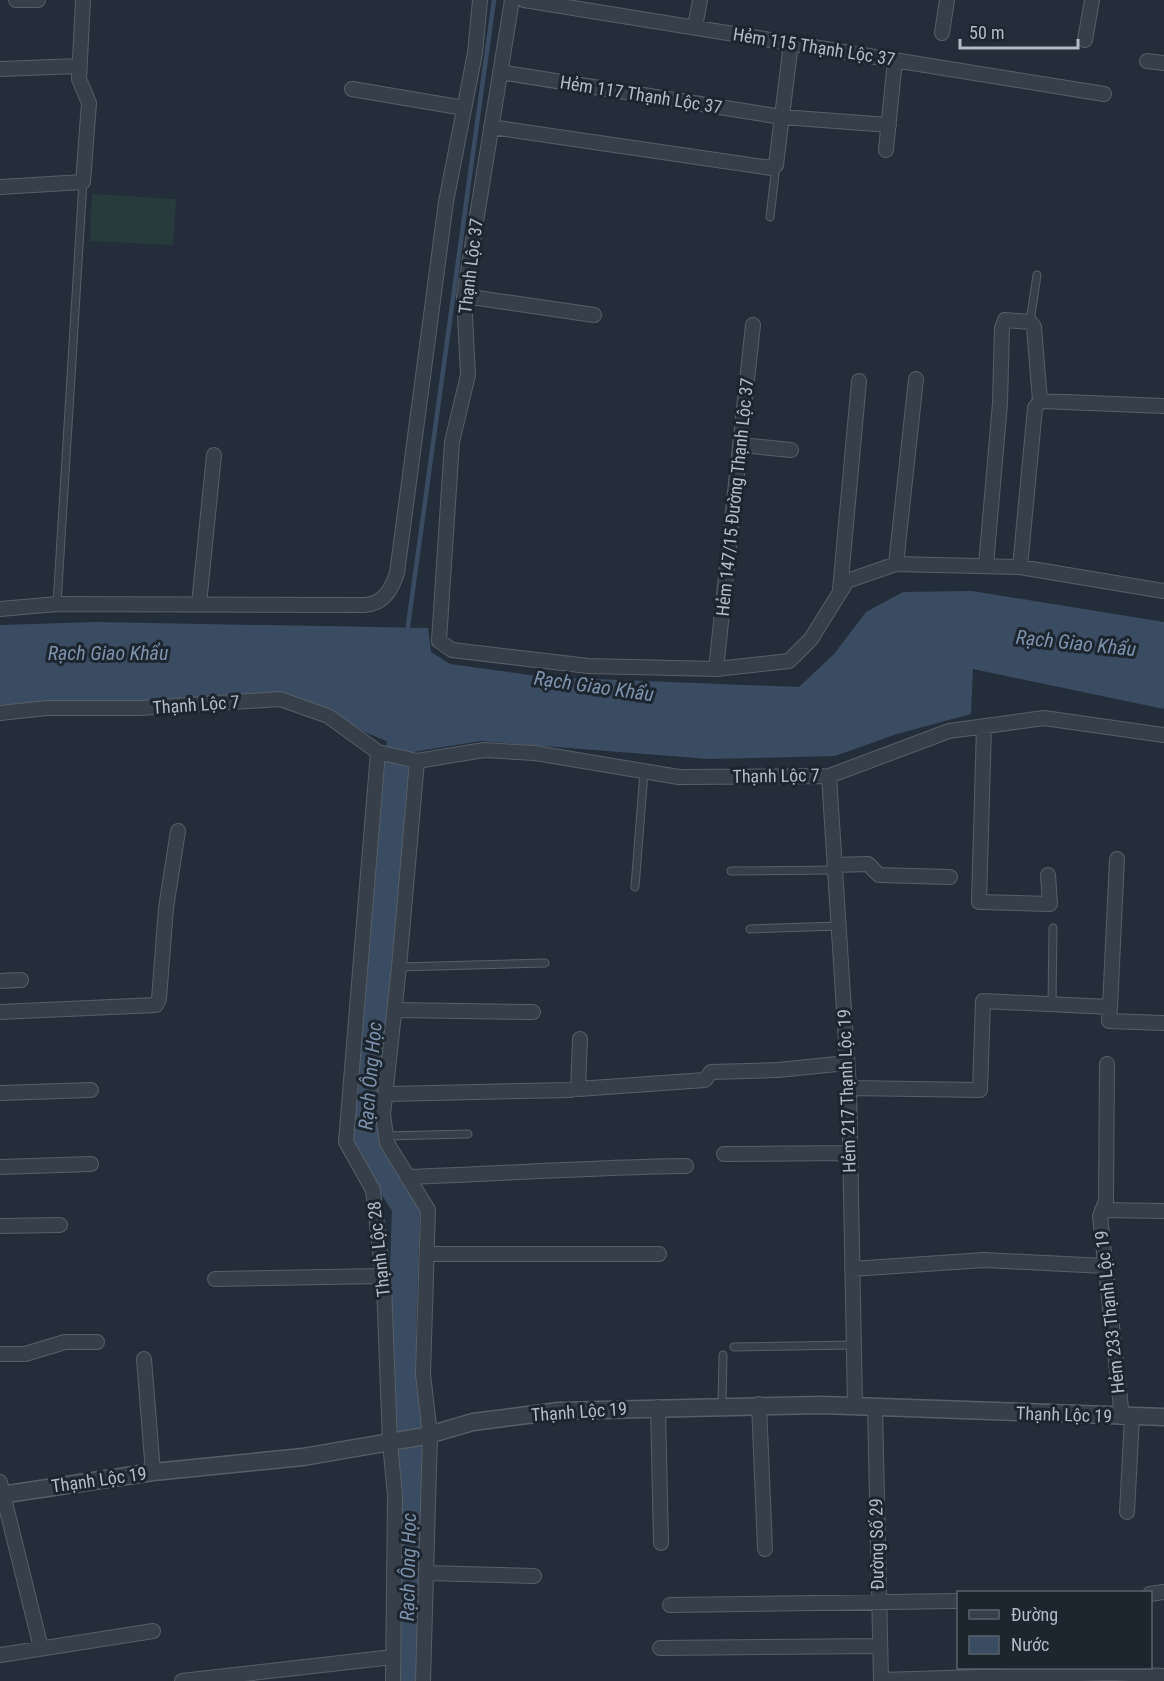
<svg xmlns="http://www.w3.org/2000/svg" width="1164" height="1681" font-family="'Roboto Condensed',sans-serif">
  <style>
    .green { fill: #273b3c }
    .water { fill: #3a4c62 }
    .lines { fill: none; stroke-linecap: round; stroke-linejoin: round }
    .stream { stroke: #3a4c62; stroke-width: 4.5 }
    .river { stroke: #3a4c62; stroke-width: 28 }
    .service-casing { stroke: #565e68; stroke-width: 9 }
    .minor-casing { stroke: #565e68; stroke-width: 16 }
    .tertiary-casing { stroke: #565e68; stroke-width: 19 }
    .service { stroke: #37404a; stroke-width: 7 }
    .minor { stroke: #37404a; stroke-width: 14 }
    .tertiary { stroke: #37404a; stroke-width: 16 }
    .labels { text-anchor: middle; stroke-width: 6; stroke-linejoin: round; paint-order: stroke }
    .street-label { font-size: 18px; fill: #b3bbc6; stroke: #1d252f }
    .water-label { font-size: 20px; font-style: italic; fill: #7c92ac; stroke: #1d252f }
  </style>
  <rect width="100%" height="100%" fill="#242e3a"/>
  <!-- green -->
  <path class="green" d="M92,194l84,5 -3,46 -83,-4z"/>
  <!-- water -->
  <path class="water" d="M972,591l192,31v87l-191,-40 -2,45 -74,20 -62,22 -126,3 -228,-18 -68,11 -46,-19 -58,-31 -37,-9 -32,4 -240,8v-80l96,-3 332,6 3,24 19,12 94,13 255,10 35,-33 32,-42 37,-20z"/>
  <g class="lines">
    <!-- stream -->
    <path class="stream" d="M407,633l87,-633"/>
    <!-- river -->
    <path class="river" d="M404,707l-39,435 41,65 -4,124 9,128 -5,222"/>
    <defs>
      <path id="service" d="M770,217l6,-52
        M1030,322l7,-47
        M57,604l26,-422
        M731,871l105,-1
        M635,887l9,-115
        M750,929l89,-3
        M399,967l146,-4
        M1052,1004l1,-76
        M386,1136l82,-2
        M734,1347l120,-2
        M722,1405l1,-50"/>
      <path id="minor" d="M16,0h22
        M512,0l-48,296 4,79 -16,67 -13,199 13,9 136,16 128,3 73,-8 22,-22 36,-58 49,-17 124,3 144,24
        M524,0l580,94
        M695,27l5,-27
        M942,33l5,-33
        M1085,40l7,-40
        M1147,61l17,2
        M0,69l79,-3
        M500,72l282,45 107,8
        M352,89l112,19
        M491,127l280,41 5,-3 15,-122
        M886,150l9,-90
        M0,187l83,-5 6,-79 -10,-24 4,-79
        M464,296l130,19
        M741,445l50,5
        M896,564l20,-185
        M986,565l14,-162 2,-75 3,-8 25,2 4,5 6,74
        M1020,567l15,-159 5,-7 124,5
        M840,590l19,-209
        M199,604l15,-149
        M0,609l57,-5 307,1c19,-1 27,-14 33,-32l49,-371 29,-149 5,-53
        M716,669l37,-344
        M0,713l47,-5h93l140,-9 48,17 50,36 39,9 67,-11 51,3 144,24 150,-1 120,-45 95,-13 120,17
        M984,726l-5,176 71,2 -2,-29
        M378,752l-32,390 27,48 11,95 6,158 5,52 -2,186
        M417,761l-18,206 -16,148 4,28 41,67 -5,164 7,61 -7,246
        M829,776l20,312 6,318
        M835,865l33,-1 11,11 71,2
        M0,981l21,-1
        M1110,1007l7,-148
        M395,1010l138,2
        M0,1012l156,-7 3,-6 7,-91 12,-77
        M580,1039l-2,50 127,-9 6,-8 67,-2 69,-7
        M1107,1064l-1,137 -6,15 22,201
        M849,1088l131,2 3,-89 127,6 -1,14 55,2
        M0,1093l91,-3
        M386,1094l185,-4
        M724,1154l126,-1
        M0,1167l91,-3
        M407,1177c93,-3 186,-10 279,-11
        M1102,1210l62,1
        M0,1226l60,-1
        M427,1254h232
        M852,1269l132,-9 121,6
        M215,1279l167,-3
        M0,1354h25l40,-12h32
        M144,1359l9,113
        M759,1404l6,145
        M658,1407l3,136
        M875,1407l6,274
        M0,1482l41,166
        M1127,1512l5,-95
        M426,1573l108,3
        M1150,1594l14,-2
        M670,1605l288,-4
        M660,1648l219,-2
        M0,1655l153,-24
        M881,1680l230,-7 53,3
        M182,1681l211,-24"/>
      <path id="tertiary" d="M0,1495l153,-23 150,-15 122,-21 48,-14 86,-11 263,-6 342,12"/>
    </defs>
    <!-- service casing -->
    <use href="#service" class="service-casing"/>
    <!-- minor casing -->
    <use href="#minor" class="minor-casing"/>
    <!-- tertiary casing -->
    <use href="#tertiary" class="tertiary-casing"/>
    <!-- service -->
    <use href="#service" class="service"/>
    <!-- minor -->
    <use href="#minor" class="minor"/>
    <!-- tertiary -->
    <use href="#tertiary" class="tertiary"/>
  </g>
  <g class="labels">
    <!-- street labels -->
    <g class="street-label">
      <text transform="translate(814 47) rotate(9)" y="6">Hẻm 115 Thạnh Lộc 37</text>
      <text transform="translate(641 95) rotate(9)" y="6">Hẻm 117 Thạnh Lộc 37</text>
      <text transform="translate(471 266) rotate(-83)" y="6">Thạnh Lộc 37</text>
      <text transform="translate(735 497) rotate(-84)" y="6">Hẻm 147/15 Đường Thạnh Lộc 37</text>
      <text transform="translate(196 705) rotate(-4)" y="6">Thạnh Lộc 7</text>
      <text transform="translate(776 776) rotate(-1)" y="6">Thạnh Lộc 7</text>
      <text transform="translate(847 1091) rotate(-92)" y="6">Hẻm 217 Thạnh Lộc 19</text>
      <text transform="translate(379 1249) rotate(-96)" y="6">Thạnh Lộc 28</text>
      <text transform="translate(1110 1312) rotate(-96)" y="6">Hẻm 233 Thạnh Lộc 19</text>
      <text transform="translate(579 1412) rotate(-4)" y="6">Thạnh Lộc 19</text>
      <text transform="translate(1064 1415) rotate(2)" y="6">Thạnh Lộc 19</text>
      <text transform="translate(99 1480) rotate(-8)" y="6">Thạnh Lộc 19</text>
      <text transform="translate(877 1544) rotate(-91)" y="6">Đường Số 29</text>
    </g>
    <!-- water labels -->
    <g class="water-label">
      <text transform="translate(1076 643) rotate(6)" y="7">Rạch Giao Khẩu</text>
      <text x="108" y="660">Rạch Giao Khẩu</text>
      <text transform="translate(594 686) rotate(8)" y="7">Rạch Giao Khẩu</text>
      <text transform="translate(370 1076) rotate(-85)" y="7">Rạch Ông Học</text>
      <text transform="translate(408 1567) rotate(-89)" y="7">Rạch Ông Học</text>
    </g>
  </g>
  <!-- legend -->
  <rect x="957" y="1591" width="195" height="78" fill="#1d252f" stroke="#59616b" stroke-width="1.5"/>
  <rect x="969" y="1610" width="30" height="9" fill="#37404a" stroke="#59616b" stroke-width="1.5"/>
  <text x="1011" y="1621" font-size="18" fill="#b3bbc6">Đường</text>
  <rect x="969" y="1636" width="30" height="18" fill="#3a4c62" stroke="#59616b" stroke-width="1.5"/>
  <text x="1011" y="1651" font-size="18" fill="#b3bbc6">Nước</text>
  <!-- scale -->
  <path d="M960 39v9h118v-9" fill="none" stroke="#b3bbc6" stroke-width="3"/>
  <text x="969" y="39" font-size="18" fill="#b3bbc6" stroke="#1d252f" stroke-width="4.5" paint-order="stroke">50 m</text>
</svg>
